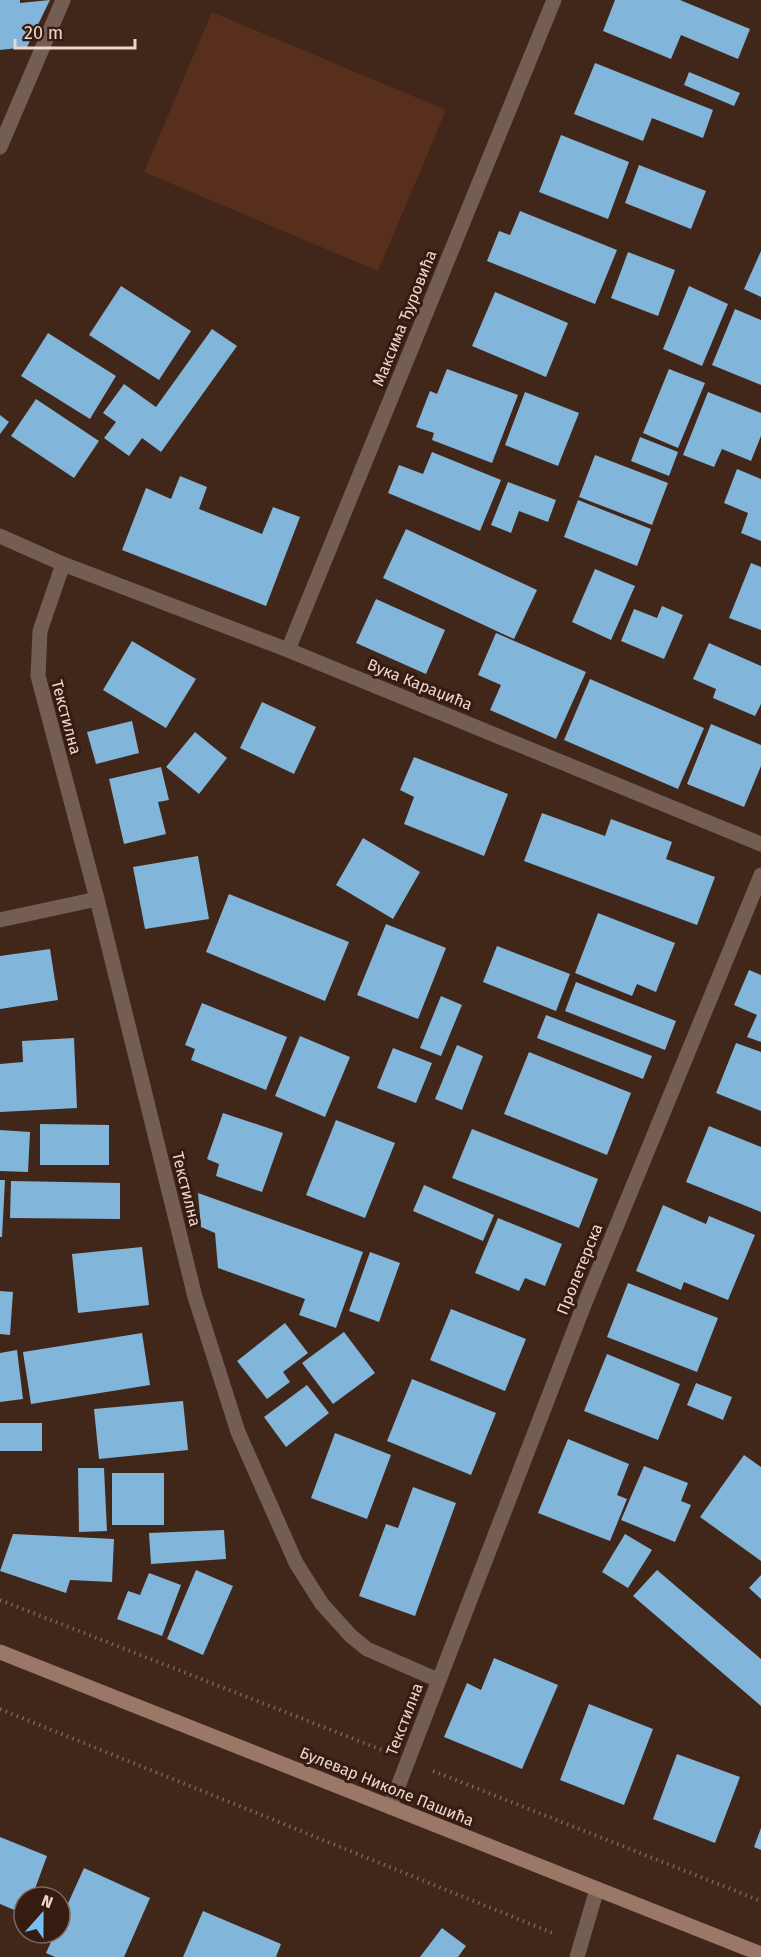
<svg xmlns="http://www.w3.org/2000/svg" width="761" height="1957" font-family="'Fira Sans',sans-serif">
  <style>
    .green { fill: #572f1c }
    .building { fill: #82b5da }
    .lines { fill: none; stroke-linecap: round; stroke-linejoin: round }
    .path { stroke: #7b6358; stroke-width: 4; stroke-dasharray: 1.5 4.5; stroke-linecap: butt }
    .lane { stroke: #745d53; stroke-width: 15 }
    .street { stroke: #745d53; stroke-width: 15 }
    .secondary { stroke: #9b7767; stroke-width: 15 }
    .labels { text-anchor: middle; stroke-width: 6; stroke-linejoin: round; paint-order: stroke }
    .street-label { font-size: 16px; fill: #ead8d0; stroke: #361c10 }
  </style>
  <rect width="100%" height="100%" fill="#41261a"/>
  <!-- green -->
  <path class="green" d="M212,12l234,98 -68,161 -234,-99z"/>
  <!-- building -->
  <path class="building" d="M0,0h20v3l30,-3 -23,47 -27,3z
    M615,0h65l70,29 -12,30 -57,-24 -10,24 -68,-28z
    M595,63l118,47 -10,28 -51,-20 -9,23 -69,-27z
    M689,72l51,21 -6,13 -50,-21z
    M561,135l68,27 -21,57 -69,-27z
    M639,165l67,26 -15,38 -66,-26z
    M520,211l97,39 -22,54 -108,-43 12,-30 11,4z
    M761,251v46l-17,-8z
    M628,252l47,18 -17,46 -47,-18z
    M121,286l70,45 -32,49 -70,-45z
    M689,286l39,18 -26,62 -39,-17z
    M495,292l73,31 -22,54 -74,-31z
    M735,309l26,11v65l-49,-20z
    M212,329l25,17 -76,106 -19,-14 -13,18 -25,-18 12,-16 -13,-9 21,-29 32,23z
    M48,333l68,43 -26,43 -69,-43z
    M447,369l71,26 -26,68 -60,-23 2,-7 -18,-6 14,-36 7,3z
    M669,369l36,14 -27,65 -35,-15z
    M525,392l54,21 -21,53 -53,-21z
    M708,392l53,21v23l-10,25 -29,-12 -8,18 -31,-12z
    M36,399l63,42 -25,37 -63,-42z
    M0,415l9,7 -9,12z
    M640,437l38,15 -9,24 -38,-15z
    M432,452l69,28 -21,51 -92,-38 11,-28 24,9z
    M595,455l73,28 -16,42 -73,-28z
    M737,469l24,10v62l-20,-8 7,-20 -24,-10z
    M180,476l27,11 -8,22 63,25 11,-27 27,10 -34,89 -144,-56 24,-62 25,11z
    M508,482l48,18 -8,22 -29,-11 -8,22 -20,-8z
    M578,500l73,29 -14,37 -73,-29z
    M406,529l131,61 -23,49 -131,-61z
    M751,563l10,4v63l-32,-12z
    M595,569l40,17 -24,54 -39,-18z
    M376,599l69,31 -19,44 -70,-31z
    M662,606l21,9 -19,44 -43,-18 13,-32 23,9z
    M496,633l90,39 -30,67 -66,-29 11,-25 -23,-10z
    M132,641l64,38 -30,49 -63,-38z
    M709,643l52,23v38l-6,12 -42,-18 3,-9 -23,-10z
    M590,679l114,49 -26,61 -114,-49z
    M262,702l54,25 -22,47 -54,-26z
    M132,721l7,32 -43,11 -9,-32z
    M711,724l50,21v21l-17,41 -57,-23z
    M195,732l32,26 -28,36 -33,-27z
    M414,757l94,37 -24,62 -80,-32 10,-27 -14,-7z
    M161,767l8,33 -11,2 8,32 -42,10 -15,-65z
    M542,813l63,23 6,-17 61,23 -6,17 49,18 -18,48 -173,-64z
    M363,838l57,34 -27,47 -57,-34z
    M198,856l11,63 -64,10 -12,-62z
    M229,894l120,48 -24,59 -119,-49z
    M598,913l77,30 -19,49 -19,-8 -5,12 -57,-23z
    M386,924l60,24 -28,71 -61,-24z
    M497,946l73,28 -14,37 -73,-29z
    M50,949l8,51 -58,9v-53z
    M749,970l12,5v67l-14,-5 10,-22 -23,-10z
    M576,982l100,39 -11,29 -100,-39z
    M441,996l21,9 -21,51 -21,-8z
    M202,1003l85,34 -21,53 -75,-30 4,-11 -10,-4z
    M546,1015l106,41 -9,23 -106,-41z
    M300,1036l50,21 -25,60 -50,-21z
    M74,1038l3,70 -77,4v-48l23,-2 -1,-21z
    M736,1043l25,9v59l-45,-18z
    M457,1045l26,11 -21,54 -27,-11z
    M393,1048l39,15 -16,40 -39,-15z
    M529,1052l102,41 -24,62 -103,-41z
    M223,1113l60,20 -21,59 -46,-16 3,-12 -12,-5z
    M336,1120l59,23 -30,75 -59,-23z
    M40,1124l69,1v40h-69z
    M709,1126l52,21v65l-75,-30z
    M472,1129l126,50 -19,49 -127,-50z
    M0,1130l30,2 -2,40 -28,-1z
    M0,1180h5l-3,57h-2z
    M11,1181l109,2v36l-110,-1z
    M424,1185l70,30 -11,26 -70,-30z
    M198,1193l165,59 -27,76 -37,-13 6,-16 -87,-31 -3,-35 -14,-6z
    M663,1205l43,19 3,-8 46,19 -27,65 -44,-18 -3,8 -45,-19z
    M498,1218l64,26 -17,42 -20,-8 -6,13 -44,-18z
    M142,1247l7,58 -71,8 -6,-59z
    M370,1252l30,11 -21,59 -30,-11z
    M628,1283l90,35 -21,54 -90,-35z
    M0,1291l13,1 -3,43 -10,-1z
    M451,1309l75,30 -21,52 -75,-31z
    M285,1323l23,30 -25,19 7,10 -23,17 -30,-38z
    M344,1332l31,41 -42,31 -31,-41z
    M142,1333l8,52 -119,19 -8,-52z
    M17,1350l6,49 -23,3v-49z
    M607,1354l73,30 -22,56 -74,-29z
    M412,1379l84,34 -25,62 -84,-34z
    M696,1383l36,14 -9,23 -36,-15z
    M307,1385l22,28 -43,34 -22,-30z
    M183,1401l5,49 -89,9 -5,-50z
    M0,1423h42v28h-42z
    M335,1433l56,22 -24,64 -56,-21z
    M568,1439l61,25 -12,31 10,4 -17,42 -72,-28z
    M744,1455l17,12v94l-61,-44z
    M644,1466l44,17 -7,18 10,4 -16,37 -54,-22z
    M78,1468h26l3,63 -28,1z
    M112,1473h52v52h-52z
    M413,1487l43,16 -41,113 -56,-20 27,-72 12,4z
    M224,1530l2,29 -75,5 -2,-31z
    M13,1534l101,5 -2,43 -42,-2 -4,13 -66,-22z
    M625,1534l27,16 -24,38 -26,-16z
    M196,1570l37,16 -30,69 -36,-16z
    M657,1570l104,89v47l-128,-110z
    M149,1573l32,12 -19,51 -45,-17 11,-28 12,4z
    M761,1575v24l-12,-11z
    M494,1658l64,27 -36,84 -78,-32 23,-54 14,7z
    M589,1704l64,25 -29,76 -64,-25z
    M677,1754l63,23 -25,66 -62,-24z
    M761,1828v22l-7,-3z
    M0,1837l47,19 -15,41h-8v17l-24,-10z
    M84,1868l66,30 -26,59h-69l-9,-4 9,-20h5v-12z
    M203,1911l78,33 -5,13h-93z
    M442,1928l24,18 -8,11h-38z"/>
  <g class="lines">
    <!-- path -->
    <path class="path" d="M0,1600l382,150
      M0,1709l555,225
      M433,1771l328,130"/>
    <!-- lane -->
    <path class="lane" d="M0,920l97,-21"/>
    <!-- street -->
    <path class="street" d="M0,147l63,-147
      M0,536l63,28 -23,67 -2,45 59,223 98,398 43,135 58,131 26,41 29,32 16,13 71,31
      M63,564l225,86 473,194
      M288,650l266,-650
      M390,1807l194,-502 177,-430
      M577,1957l20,-68"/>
    <!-- secondary -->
    <path class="secondary" d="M0,1652l761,302"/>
  </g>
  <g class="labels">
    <!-- street labels -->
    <g class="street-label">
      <text transform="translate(404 318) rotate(-68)" y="6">Максима Ђуровића</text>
      <text transform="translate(420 684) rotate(22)" y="6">Вука Караџића</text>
      <text transform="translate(67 717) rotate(75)" y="6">Текстилна</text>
      <text transform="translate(187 1189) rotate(76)" y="6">Текстилна</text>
      <text transform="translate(579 1269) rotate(-68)" y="6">Пролетерска</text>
      <text transform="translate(404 1719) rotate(-69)" y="6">Текстилна</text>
      <text transform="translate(387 1786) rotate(22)" y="6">Булевар Николе Пашића</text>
    </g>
  </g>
  <!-- north arrow -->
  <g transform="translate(42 1915) rotate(21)"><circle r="28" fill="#361c10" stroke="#7e675d" stroke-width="1.5"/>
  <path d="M0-4.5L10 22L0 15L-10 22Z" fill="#73c1f6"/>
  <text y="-9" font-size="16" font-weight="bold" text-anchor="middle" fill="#ead8d0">N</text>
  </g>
  <!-- scale -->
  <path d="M15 39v9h120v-9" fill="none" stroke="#ead8d0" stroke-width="3"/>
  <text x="24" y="39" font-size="18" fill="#ead8d0" stroke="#361c10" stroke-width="4.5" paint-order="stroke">20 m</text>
</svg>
